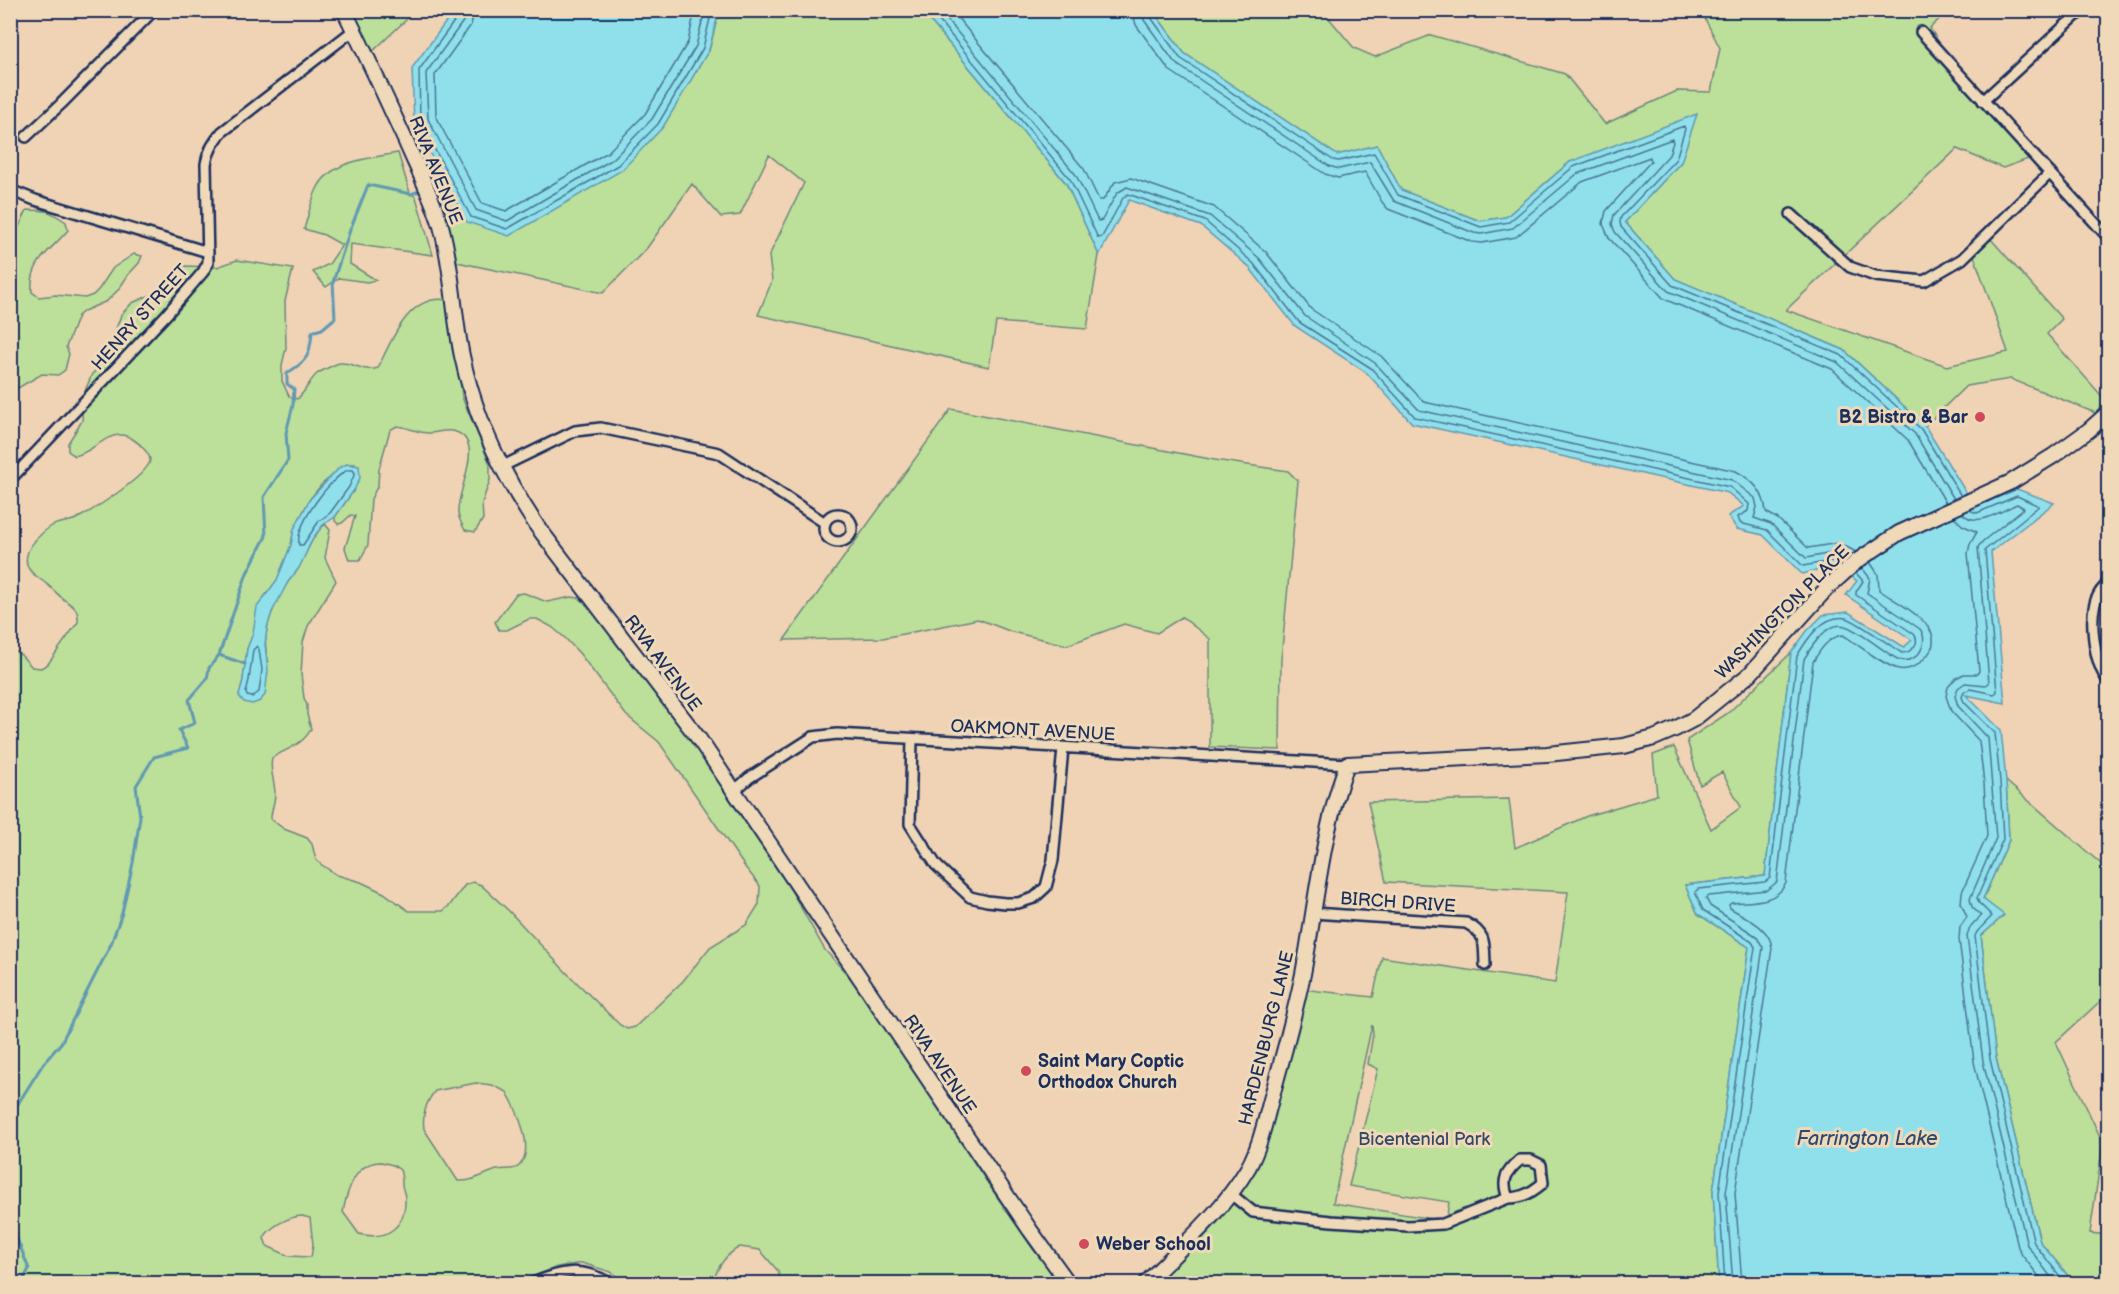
<svg xmlns="http://www.w3.org/2000/svg" width="2119" height="1294" font-family="'Balsamiq Sans',sans-serif">
  <style>
    .green { fill: #bcdf99; stroke: #6c877c; stroke-width: 1.5; fill-rule: evenodd }
    .water { fill: #90e0ec; stroke: #6199b3; stroke-width: 1.5 }
    .lines { fill: none; stroke-linecap: round; stroke-linejoin: round }
    .shore { stroke: #4a7697; stroke-width: 1.5 }
    .stream { stroke: #6199b3; stroke-width: 3 }
    .street-casing { stroke: #1b2f5e; stroke-width: 14 }
    .secondary-casing { stroke: #1b2f5e; stroke-width: 18 }
    .street { stroke: #efd9b8; stroke-width: 9 }
    .secondary { stroke: #efd9b8; stroke-width: 14 }
    .poi-dot { fill: #d1495b; stroke: #efd9b8; stroke-width: 2 }
    .labels { text-anchor: middle; stroke-width: 6; stroke-linejoin: round; paint-order: stroke }
    .street-label { font-size: 18px; fill: #1b2f5e; stroke: #efd9b8 }
    .poi-label { font-size: 18px; font-weight: bold; fill: #1b2f5e; stroke: #efd9b8; text-anchor: start }
    .park-label { font-size: 18px; fill: #334967; stroke: #efd9b8 }
    .water-label { font-size: 20px; font-style: italic; fill: #2d4a73; stroke: #efd9b8 }
  </style>
  <rect width="100%" height="100%" fill="#f0d3b4"/>
  <filter id="ink" filterUnits="userSpaceOnUse"><feTurbulence type="fractalNoise" baseFrequency=".0167" numOctaves="2"/><feDisplacementMap in="SourceGraphic" scale="12" xChannelSelector="R" yChannelSelector="G"/><feConvolveMatrix kernelMatrix="1 2 1 2 8 2 1 2 1" color-interpolation-filters="sRGB"/></filter>
  <g filter="url(#ink)">
    <!-- green -->
    <path class="green" d="M347,11h73l-10,5 -40,38z
      M719,11h203l144,172 33,72 -12,74 -91,-7 -7,45 -231,-52 14,-34 -3,-25 35,-73 -35,-28 -29,60 -19,2 -29,-33 -45,64 -44,45 -146,-31 -17,-65 10,-5 18,30 241,-171z
      M1153,11h170l31,37 21,9 56,-22 134,39 40,50 72,-33 34,1 9,-44 -19,-37h247l-18,17 36,59 71,69 -34,12 -46,-19 -171,161 161,56 61,-14 -35,-99 17,-15 72,81 -15,15 61,69v8l-5,5 -92,-37 -45,7 -41,40 -81,-76 -169,-71 -50,-57 56,-60h-111l-64,55 -26,4 -79,-31 -24,-45 -40,10 -153,-102z
      M398,153l12,40 6,4 17,58 -82,-11 -1,20 26,16 -9,2 -28,-4 -13,9 -13,-15 16,-8 13,-19 -18,-10 -20,-6c4,-12 7,-28 13,-40 14,-29 53,-31 81,-36z
      M27,210c20,0 23,1 39,12l2,8c-17,21 -39,31 -36,62l7,5 17,-2 29,3 8,-3 6,-6 14,-21 21,-14 8,2 -3,7 -11,12 -9,14 -12,12 -23,10 -6,5 -12,31 3,7 -4,16 -7,5 -16,-1 -31,18v-149z
      M237,260l56,9 -8,32 1,47 -4,17v16l7,15 8,3c9,-7 12,-19 21,-26 6,-3 16,-9 22,-10 14,-1 24,10 38,5 13,-27 31,-76 70,-68l4,48 8,31 2,18 28,67v16l-8,23 1,16 -8,13 -10,-2c-3,-5 -6,-10 -7,-17 -2,-22 28,-70 -2,-81 -9,-4 -18,1 -27,1 -11,0 -21,-6 -32,-7l-7,4 -11,39 -1,16 -7,14 -3,46 -8,15h-11l-4,-12 10,-32 -4,-1 -9,8 -4,1 -3,-3v-4l19,-27 1,-26h-8l-25,20 -12,15 -16,30 -3,16 -14,35 -15,20 -10,37 -5,12 -4,31 -4,15 29,-34c-8,-27 5,-56 20,-79 3,-5 8,-9 11,-15 8,-15 13,-31 26,-43l5,6 -5,28 11,23 -28,45 -5,16 -2,32 3,24 3,7v9l4,15c-8,16 -25,20 -39,29 -3,13 3,23 3,36 0,8 -4,16 -4,25l13,10 23,9 5,6 4,16 6,5 15,10 24,7 23,11 25,18h34l7,-6 15,-20 8,-3 8,3 28,26 57,61 54,53 7,4 8,-2 48,-46 27,-34 36,-22 13,-21 1,-18 -15,-19 -86,-125 -33,-27 -46,-61 -15,-16 -13,-11 -15,-8h-8l-22,11h-8l-4,-8 21,-28 8,-1 23,9 24,-5 8,1 20,16 63,80 118,177 45,79 30,33 138,208 40,58 28,34h-280l-3,-12 -18,-21 -20,-3c-14,7 -24,21 -27,37l-84,-1 -18,-11 -29,-9 -25,4 -42,17 -504,-1 -1,-635 11,7 11,12 9,1 7,-4 30,-42c1,-15 -5,-15 -16,-24 -4,-3 -8,-8 -13,-12 -10,-9 -26,-14 -22,-31 2,-10 14,-22 23,-28 7,-5 17,-4 26,-8 14,-7 73,-44 74,-59 0,-5 -4,-9 -7,-12 -5,-6 -14,-13 -23,-13 -16,0 -27,17 -45,21l-7,-5v-8l14,-22 1,-25 9,-22 12,-11 17,-48 11,-12 38,-16 8,-15 5,-6 34,1zM476,1083l16,2 15,7c9,16 29,58 12,74 -5,5 -14,2 -22,4 -14,4 -24,12 -39,11l-34,-52c-2,-14 2,-27 11,-38zM381,1162l12,3 7,5c2,5 2,8 2,14 0,5 3,9 3,14 1,29 -18,43 -46,36l-16,-22c4,-21 12,-50 38,-50zM302,1216l8,2 3,27 -2,12 -22,-1 -22,-10 -3,-8c5,-11 26,-22 38,-22z
      M951,409l264,51 73,11 10,10 -17,179 -1,90 -70,-3v-108l-28,-22 -25,16 -33,-9 -57,21 -55,-13 -34,-13 -95,19 -99,2z
      M1791,653l-26,223 -80,9 13,29 51,33 -36,245 6,91 -564,1 96,-112 50,-183 72,8 9,-40 173,26 13,-91 -182,-10 -18,-80 141,-3 6,49 72,-32 70,-21 -4,-40 21,-8 37,82 30,-22 -19,-35 -22,13 -13,-45 41,-27zM1372,1025l1,9 -5,30 10,5 -29,117 100,16 -3,19 -113,-18z
      M2006,781l102,89v124l-52,48 47,101 -13,90 18,2v48h-34l-34,-41 -44,-184 -15,-122 22,-20 -20,-17 26,-59z"/>
    <!-- water -->
    <path class="water" d="M454,11v-1l265,1 -10,39 -46,77 -41,43 -113,66 -42,-14 -53,-98 -2,-56z
      M922,11h231l31,42 153,102 40,-10 24,45 79,31 26,-4 64,-55 127,-48 -16,48 -56,60 50,57 169,71 81,76 50,81 42,-18 37,14 -63,49 14,151 -39,-8 35,35 5,51 3,59 -26,59 21,16 -23,21 15,122 44,184 34,41h-355l-6,-91 36,-245 -51,-33 -13,-29 80,-9 26,-223 16,-22 16,-16 25,-3 56,35 8,-7 -66,-45 11,-14 -20,-15 -35,8 -39,-39 -26,-6 -9,-13 16,-10 -16,-13 -316,-70 -45,-50 -72,-47 -46,-59 -48,-41 -72,-26 -30,55 -33,-72z
      M347,464l12,2 1,12 -6,12 -19,27 -12,8 -10,13 -14,30 -11,14 -16,30 -5,16 -2,16 3,26 -3,25 -5,6 -8,3 -8,-2 -5,-6 4,-16 4,-31 6,-16 4,-26 20,-27 14,-35 3,-16 16,-30 30,-32z"/>
    <g class="lines">
      <!-- shore -->
      <path class="shore" d="M459,10l-1,6 -39,54 1,52 51,95 36,12 111,-64 40,-41 45,-76 9,-38
        M466,10l-2,10 -38,53 2,46 48,91 31,11 106,-62 39,-40 44,-73 9,-36
        M475,10l-4,15 -36,50 1,42 46,86 24,8 102,-59 37,-38 43,-72 7,-32
        M930,10l140,169 28,59 4,-1 21,-39 5,-4 77,27 48,42 46,59 72,46 44,49 315,70 19,17 -1,7 -10,6 2,6 27,7 36,36 33,-6 7,3
        M939,10l137,165 22,46 4,-1 15,-27 10,-6 83,29 49,42 46,58 70,47 44,47 313,70 23,18 2,9 -3,11 17,6 35,34 31,-6 11,6
        M951,10l133,159 15,31h4l12,-18 16,-4 83,29 52,45 45,57 70,47 43,46 312,69c18,10 28,21 30,41l12,7 30,29 31,-5 17,9
        M1132,10l4,15 33,45 156,104 13,4 27,-6 17,30 6,7 84,33 10,1 34,-6 66,-55 68,-25 1,4 -45,50 -3,13 6,14 55,61 168,70 76,71 38,63
        M1141,10l3,10 31,43 154,103 10,3 31,-7 24,39 80,32 7,1 32,-6 64,-54 95,-35 1,3 -4,13 -55,60 -2,9 3,8 53,59 169,71 78,72 39,65
        M1149,10l1,6 30,42 153,102 6,1 35,-8 24,42 83,32 28,-5 64,-55 111,-41 1,3 -9,30 -55,58 -1,5 1,5 51,58 169,70 80,74 40,67
        M348,470h5l2,3 -6,14 -19,26 -11,8 -16,24h-4c-4,-20 31,-67 49,-75z
        M1969,510l8,3 40,-17 22,10 -54,44 12,142 -3,2 -24,-5 -6,3 -2,5 2,5 31,31 5,48 3,58 -26,59 2,5 13,13 -15,16 -2,4 15,123 44,184 32,41
        M1962,513c14,16 39,-2 55,-9l7,4 -41,33 -5,6 11,136 -3,2 -21,-2 -7,5 -3,8 3,10 30,32 8,100 -26,61 2,8 9,9 -11,12 -3,8 16,125 44,184 29,39
        M1954,517l8,8 15,7 -7,12 -2,9 11,118 -2,3h-13l-8,4 -8,9 -2,9 5,15 28,30 5,42 3,53 -25,56 -1,11 6,14 -7,10 -1,12 15,123 44,185 4,8 23,29
        M257,646l2,3 3,21 -3,22 -7,5 -5,-1 -1,-3 3,-13 4,-30z
        M1725,1284l-6,-92 36,-245 -3,-5 -49,-32 -8,-18 3,-3 67,-7 5,-4 27,-222c10,-17 26,-42 49,-38 8,1 45,28 56,35 9,0 19,-10 12,-19l-58,-39v-3l7,-11 -7,-8
        M1733,1284l-7,-91 37,-246 -7,-11 -46,-30 -4,-8 3,-2 58,-6 10,-8 27,-223c8,-13 23,-38 41,-33 9,2 31,19 40,25 5,3 10,8 16,9 17,4 29,-18 19,-31l-53,-36 3,-15 -8,-10
        M1742,1284l-7,-91 37,-245c-2,-21 -26,-30 -42,-40l-1,-3 2,-2c20,-2 45,1 55,-20l27,-221c7,-12 15,-25 30,-27 14,9 41,31 56,34 10,2 18,-3 25,-10 31,-30 -24,-54 -45,-69l-1,-16 -8,-12"/>
      <!-- stream -->
      <path class="stream" d="M431,187l14,-5
        M219,655l26,9
        M10,1147l5,-4 -1,-33 29,-46 18,-21 50,-99 11,-31 11,-50 7,-46 -4,-31 18,-29 34,-9 -9,-18 16,-7 -6,-23 18,-21 2,-11 10,-13 28,-82 19,-37 -2,-39 24,-37 -2,-27 7,-28 1,-16 -7,-5v-11c21,-12 23,-18 25,-41l10,-3 13,-11 -2,-36 17,-52 18,-45 43,9 11,-4
        M10,1221l19,48 -8,15"/>
      <defs>
        <path id="street" d="M1921,32l187,205
          M1983,101l99,-91
          M26,137l35,-33 93,-94
          M10,190l25,10 173,52
          M1791,214l59,53 25,9 49,5 38,-22 88,-86
          M501,467l74,-36 26,-3 118,25 106,70
          M10,480l156,-165 37,-43 5,-9 -2,-99c2,-13 8,-22 16,-32l132,-102
          M824 528a14 14 0 1 1 28 0a14 14 0 1 1-28 0Z
          M2108,583c-3,4 -7,7 -9,11 -12,19 -5,70 9,86
          M912,739l-2,85 26,41 34,32 17,4 18,2h13l16,-5 12,-11 7,-27 10,-112
          M734,791l15,-13 64,-41 24,-3 510,30
          M1313,913l153,10c21,11 18,21 19,42
          M1520,1160h11l10,5 2,18c-11,9 -20,15 -35,15 -7,-18 -2,-26 12,-38z
          M1231,1194l22,18 78,9 77,5 35,-2 65,-26
          M531,1284c29,-13 51,-18 80,0"/>
        <path id="secondary" d="M344,10c22,44 42,88 62,132 12,28 26,55 35,84 12,43 12,87 21,130 13,62 40,118 75,170l162,213 331,491 39,54
          M1145,1284c36,-37 77,-72 103,-116 14,-25 19,-56 27,-83 10,-36 20,-73 28,-111 13,-69 19,-143 44,-210l200,-10 77,-8 30,-8 21,-9 19,-10 56,-45 77,-86 30,-27 42,-28 112,-51 42,-26 36,-26 19,-17"/>
      </defs>
      <!-- street casing -->
      <use href="#street" class="street-casing"/>
      <!-- secondary casing -->
      <use href="#secondary" class="secondary-casing"/>
      <!-- street -->
      <use href="#street" class="street"/>
      <!-- secondary -->
      <use href="#secondary" class="secondary"/>
    </g>
  </g>
  <!-- markers -->
  <g class="poi-dot">
    <circle cx="1980" cy="417" r="6"/>
    <circle cx="1026" cy="1071" r="6"/>
    <circle cx="1084" cy="1244" r="6"/>
  </g>
  <g class="labels">
    <!-- street labels -->
    <g class="street-label">
      <text transform="translate(436 170) rotate(68)" y="6">RIVA AVENUE</text>
      <text transform="translate(140 317) rotate(-48)" y="6">HENRY STREET</text>
      <text transform="translate(1782 612) rotate(-45)" y="6">WASHINGTON PLACE</text>
      <text transform="translate(663 663) rotate(53)" y="6">RIVA AVENUE</text>
      <text transform="translate(1033 730) rotate(3)" y="6">OAKMONT AVENUE</text>
      <text transform="translate(1398 902) rotate(4)" y="6">BIRCH DRIVE</text>
      <text transform="translate(1266 1038) rotate(-76)" y="6">HARDENBURG LANE</text>
      <text transform="translate(940 1064) rotate(56)" y="6">RIVA AVENUE</text>
    </g>
    <!-- poi labels -->
    <g class="poi-label">
      <text x="1968" y="423" text-anchor="end">B2 Bistro &amp; Bar</text>
      <text x="1038" y="1067">Saint Mary Coptic<tspan x="1038" dy="21">Orthodox Church</tspan></text>
      <text x="1096" y="1250">Weber School</text>
    </g>
    <!-- park labels -->
    <g class="park-label">
      <text x="1424" y="1145">Bicentenial Park</text>
    </g>
    <!-- water labels -->
    <g class="water-label">
      <text x="1867" y="1145">Farrington Lake</text>
    </g>
  </g>
  <!-- margin -->
  <rect width="2119" height="1294" fill="none" stroke="#efd9b8" stroke-width="36"/>
  <rect x="18" y="18" width="2083" height="1258" fill="none" stroke="#1b2f5e" stroke-width="2" filter="url(#ink)"/>
</svg>
